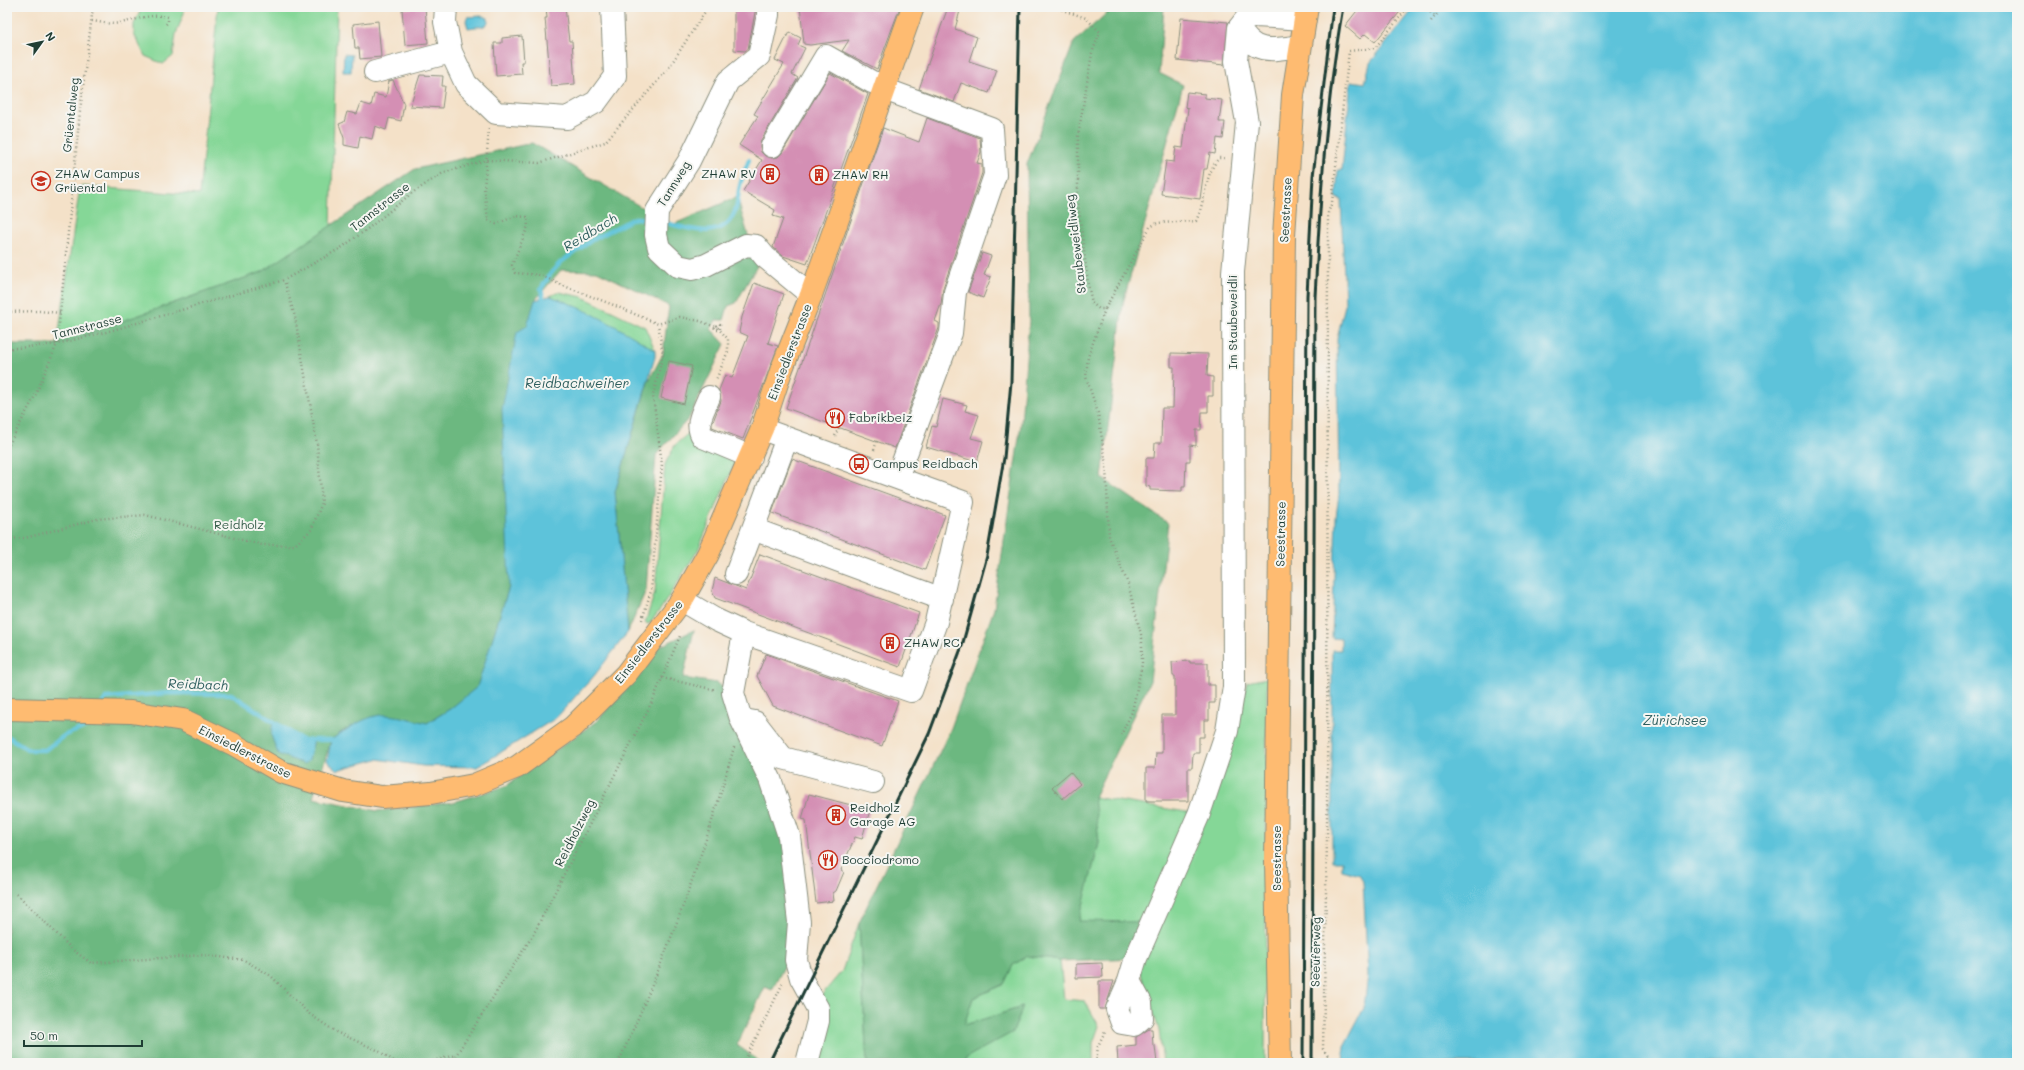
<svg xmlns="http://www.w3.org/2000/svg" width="2024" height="1070" font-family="Mali,sans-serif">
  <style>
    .green { fill: #85d797; stroke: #528a66 }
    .forest { fill: #6cb880; stroke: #467a5a }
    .water { fill: #5dc3da; stroke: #3e8087 }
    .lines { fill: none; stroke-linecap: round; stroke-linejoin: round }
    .stream { stroke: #5dc3da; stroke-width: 4.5 }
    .building { fill: #d48fb4 }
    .minor-casing { stroke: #8a8f7e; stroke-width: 24 }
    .major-casing { stroke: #8a8f7e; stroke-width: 24 }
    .path { stroke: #8a8f7e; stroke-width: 2.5; stroke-dasharray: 1 3; stroke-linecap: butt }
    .minor { stroke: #fff; stroke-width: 22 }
    .major { stroke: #febb71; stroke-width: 22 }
    .rail { stroke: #1f3d34; stroke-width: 3 }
    .labels { text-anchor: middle; stroke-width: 4; stroke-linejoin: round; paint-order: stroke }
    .street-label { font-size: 12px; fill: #1f3d34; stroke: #f6f6f2 }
    .poi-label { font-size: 12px; fill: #1f3d34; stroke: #f6f6f2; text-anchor: start }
    .park-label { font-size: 12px; fill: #335c48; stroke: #f6f6f2 }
    .water-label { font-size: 13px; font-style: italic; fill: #2e5e5e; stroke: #f6f6f2 }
  </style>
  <rect width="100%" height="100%" fill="#f6f6f2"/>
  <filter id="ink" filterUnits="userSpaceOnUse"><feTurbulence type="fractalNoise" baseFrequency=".025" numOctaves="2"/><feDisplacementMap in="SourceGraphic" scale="8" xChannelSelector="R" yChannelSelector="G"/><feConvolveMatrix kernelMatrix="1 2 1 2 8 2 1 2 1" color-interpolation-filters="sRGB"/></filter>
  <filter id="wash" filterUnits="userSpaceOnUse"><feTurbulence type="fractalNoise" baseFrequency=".012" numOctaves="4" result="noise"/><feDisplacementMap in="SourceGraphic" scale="16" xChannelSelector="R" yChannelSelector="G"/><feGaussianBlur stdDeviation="0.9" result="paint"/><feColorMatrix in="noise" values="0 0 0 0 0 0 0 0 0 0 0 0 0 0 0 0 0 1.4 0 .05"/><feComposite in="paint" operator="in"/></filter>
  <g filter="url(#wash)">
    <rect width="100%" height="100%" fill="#f4e1c8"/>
    <!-- green -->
    <path class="green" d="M142,7h42v6l-8,21 -3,22 -10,8 -18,-8 -11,-22v-10z
      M218,7h119l-6,219 -69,46 -205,72 23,-158 119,9z
      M559,292l24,5 62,30 10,23 -105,-54z
      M692,430l11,17 32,15 -37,88 -38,60 -11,14 -4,-1 10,-31 10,-128 10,-19z
      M1267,678l-2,385h-102l-4,-33 -23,-72 -57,-37 20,-78 -6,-46 106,17 17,-17 31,-115z
      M859,923l8,140h-51l4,-66 22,-26z
      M1028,956l32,5 4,38 21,2 14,25 -6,17v20h-129l3,-6 46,-25 9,-25 -59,19 10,-28 31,-14 9,-19z"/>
    <!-- forest -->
    <path class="forest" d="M1114,7h50l-5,66 24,12 -60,218 -21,175 66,45 -18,158 -56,116 5,46 -20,78 69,1 -12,36 -76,3 -32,-5 -15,9 -9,19 -31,14 -9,27 59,-18 -10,25 -46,25 -3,6h-97l-8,-140 92,-195 43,-119 27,-185 8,-104 -2,-156 47,-122z
      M532,143l140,82 65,-28 20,69 -21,37 -8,3 -4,14h-8l-5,9 14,15 -36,74 -33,37 -10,135 -18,42 -13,-140 33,-110 15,-28 6,-48 -72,-35 -36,-1 -26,30 -26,287 -32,101 -27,21 -23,14 -41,-8 -42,15 -13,10 -18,58 65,13 76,-9 52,-16 92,-66 61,-73 35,-17 -11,48 34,5 16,10 56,143 -2,125 -15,29 -7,-3 -28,58 22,16 -1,2h-751v-719h50l205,-72 153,-103z"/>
    <!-- water -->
    <path class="water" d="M1415,7h602v1056h-674l1,-17 20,-38 4,-33 -5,-93 -3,-7 -18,-5v-9h-10v-211h9v-11l-9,-1 4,-121 3,-23 -2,-156 8,-33 -4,-106 -5,-1 2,-28h4l9,-89 14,2 5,-20z
      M483,16l5,2v5l-4,3 -16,2 -2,-7 1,-4z
      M344,54l8,1 -1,17h-8z
      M550,296c38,13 71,33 105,54v7l-40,135 13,140 -34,44 -38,42 -79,49 -54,-1 -46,-7 -40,11 -10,-9 4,-21c14,-10 39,-27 56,-25 14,1 27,5 40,8l23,-14 27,-22 32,-100 -7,-178 15,-77 10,-6 8,-26z
      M273,721l29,19h12l-5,20 -5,4 -26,-10 -7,-19z"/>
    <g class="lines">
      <!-- stream -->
      <path class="stream" d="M663,222c25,7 63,21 73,-14 2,-5 2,-12 3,-18 2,-11 6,-20 10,-30
        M543,298l-2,-9 10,-16 10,-11 31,-22 43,-22 14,1
        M102,704l4,-6 63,-5 62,1 71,46h29
        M7,736l22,14h16l20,-15 21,-8 2,-3"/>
    </g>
    <g id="blocks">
      <!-- building -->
      <path class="building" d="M425,7l3,36 -23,2 -3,-36z
        M546,7h19l4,34h3l3,43 -24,2 -6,-68h2z
        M734,7h22l-8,42 -3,2 -11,-1z
        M800,7h100l-23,62 -35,-18 7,-11 -39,5 -6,-1z
        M948,7h13l-6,22 22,8 -8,24 28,9 -8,23 -28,-10 -7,19 -35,-13z
        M1360,7h44l-29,35 -10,-8 -5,5 -15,-13z
        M1181,18l47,4 -4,43 -47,-5z
        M378,21l3,36 -21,2 -1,-11h-4l-2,-24z
        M789,32l12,6 -3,7 7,3 -13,26 6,4 -37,62 -1,6 1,6 4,4 7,2 6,-1 4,-4 48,-80 38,21 -61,170 -24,-8 -10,-9 10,-28 -10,-3 2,-6 -32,-19 19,-31 -23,-15 19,-29 -4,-2 30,-50 -9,-4z
        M522,36l2,26h-3l1,12 -26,2 -2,-33h8v-5z
        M420,75l23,1 -1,10h3l-3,22 -32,-2z
        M393,80l11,24 -3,17 -12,-3 -3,12 -11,-4 -3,13 -12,-3 -2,12 -14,-3v-7l-5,-14 5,-2 3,-10 10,2 4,-11 10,3 3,-12 12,3 3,-16z
        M1187,92l18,2v4l17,2 -3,22h6l-2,17 -6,-1 -2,16 -5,-1 -3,16h-3l-4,30 -39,-5 5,-33 8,1 2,-15 7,1 5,-40 -3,-1z
        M927,118l53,20 1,14 -4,11 5,1v9l-39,115 -2,16 -6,17 4,2v5l-44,120 -109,-40 97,-280 36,14z
        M982,253l9,3 -7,19 7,2 -8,21 -15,-6z
        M754,283l30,11 -16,49 10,3 -35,93 -31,-12v-3l9,-23 -2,-11 6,-15 7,3 16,-42 -9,-4 3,-15z
        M1171,353l37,1 -1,22 6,1v19h-5v16h-6l-1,18h-5v16l-6,-1v16h-4l-1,26h-3v4l-32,-1v-3l-4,-1v-28h8l1,-15h6l1,-35h11l1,-41h-3z
        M669,361l23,5 -8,38 -23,-6z
        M943,399l24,6 -2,6 14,4 -8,23 12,3 -6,21 -51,-15 6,-21 4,1z
        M792,459l153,56 -20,55 -153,-57z
        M760,554l159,59 -19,54 -185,-69 -3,-7 3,-13 31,12z
        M766,654l132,47 -16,45 -109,-40 -16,-30z
        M1190,661v2h18v22h7v18h-6v17h-5v17h-5v16h-6l-1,15h-4v33h-42v-33h9l1,-15h6v-38h13v-39h-2l-1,-14z
        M1070,772l10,12 -18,15 -10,-12z
        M809,794l61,16 -8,29 -7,-2 -14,33 3,2 -8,19 -3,2 1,8 -18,2 -10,-83 -4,-1z
        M1102,963l1,14 -27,1v-14z
        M1099,981h15l-9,28h-6z
        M1149,1029h3l1,17h2l2,17h-39l-1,-16 19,-2v-8z"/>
    </g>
  </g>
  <g filter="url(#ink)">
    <use href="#blocks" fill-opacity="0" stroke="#8a8f7e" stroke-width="1"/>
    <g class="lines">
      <defs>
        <path id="minor" d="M446,7l-1,15 6,30 15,32 30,29 71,5 29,-16 19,-26 -3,-69
          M768,7v8l-9,41 -31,25 -39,80 -32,50 -1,24 3,13 19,18 14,3 14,-4 40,-20 10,1 9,11 46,38
          M1239,28c15,27 34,22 60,18
          M375,72l76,-20
          M884,89l108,40 3,46 -40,117 -4,41 -54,145
          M772,146l54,-90 46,26 13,3
          M709,397c-5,13 -15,27 -6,40l48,20
          M753,529l189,70
          M736,574l51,-136
          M682,600l34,20 28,13 167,58 25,-69 27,-120 -201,-73
          M744,633l-11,60 8,26 29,60 19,57 10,86 -3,38 5,18 17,31v12l-11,42
          M744,720l11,2 28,36 90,24
          M1129,981l12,22 1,15 -8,7 -12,-2 -5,-14 12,-28 7,-23 63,-144 28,-83 7,-44 -1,-415 14,-150 -11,-61 3,-33 7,-9 10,-3 48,3"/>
        <path id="major" d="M7,709l124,3 52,8 50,24 48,28 62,19 39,6 49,-4 43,-8 43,-18 56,-40 53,-53 56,-74 26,-46 54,-125 19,-58 30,-76 102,-288
          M1280,1063l-4,-202 8,-625 9,-141 14,-88"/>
      </defs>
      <!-- minor casing -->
      <use href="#minor" class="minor-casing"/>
      <!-- major casing -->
      <use href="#major" class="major-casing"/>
      <!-- path -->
      <path class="path" d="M1054,7l32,11 14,14 -8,21 -14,83v67l10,81 4,19 7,6h6l45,-82 7,-4 39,-2c10,-21 8,-46 23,-63h8
        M1424,7l11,9
        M92,21c8,1 19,4 28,2 17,-3 31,-10 48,-6v5l-3,3
        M1431,21l8,-9
        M489,129l-5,59 4,32 8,4 20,-8 11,1 1,9 -16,39 3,8 26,2 18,9 52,20 47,20 22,-7 20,4 18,7 10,11v12l-12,29
        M1105,309l-17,48 -2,20 12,36 8,52 3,72 19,47 14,54v26l-10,48 -11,23
        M7,312l32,-1 21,2
        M720,324v6h-4l-2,-3z
        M7,349l50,-5 49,-12 178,-52 57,-32 29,-21 42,-34 31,-20 43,-13 53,3 66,-21 63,-73 40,-62
        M835,436l4,-9
        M7,448l28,-52 22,-52 23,-233 13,-104
        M874,450l3,-9
        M7,539l18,-1 72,-19 48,-4 117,30h33l16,-15 11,-27 -5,-59 -22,-127 -11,-37
        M642,620l9,-29 11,-127 -9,-68 10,-42 -5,-30
        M662,678l54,12
        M17,894l56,56 18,13 113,-8 40,5 27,16 37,37 28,19 41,18 20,13
        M745,1060l38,-77
        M425,1063l31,-8
        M451,1063l82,-128 119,-233 28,-66
        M618,1063c47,-102 86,-208 116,-316
        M1096,1063l2,-17 8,-17
        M1330,1063v-4l-7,-10 4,-210 1,-626 4,-11 17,-151 26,-3 33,-41"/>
      <!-- minor -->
      <use href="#minor" class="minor"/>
      <!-- major -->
      <use href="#major" class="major"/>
      <!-- rail -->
      <path class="rail" d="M769,1063l160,-329 33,-88 25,-90 17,-98 7,-76 9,-375
        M1303,1063l4,-767 6,-120 20,-169
        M1312,1063l3,-766c5,-97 11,-194 28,-290"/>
    </g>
  </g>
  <!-- icons -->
  <defs>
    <symbol id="building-ring" viewBox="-11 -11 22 22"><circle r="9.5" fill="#f6f6f2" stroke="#c8321e" stroke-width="1.5"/><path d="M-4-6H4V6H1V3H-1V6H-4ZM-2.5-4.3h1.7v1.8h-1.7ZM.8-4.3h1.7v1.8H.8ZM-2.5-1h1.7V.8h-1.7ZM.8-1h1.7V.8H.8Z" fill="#c8321e"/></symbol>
    <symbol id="university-ring" viewBox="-11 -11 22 22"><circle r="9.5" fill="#f6f6f2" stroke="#c8321e" stroke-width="1.5"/><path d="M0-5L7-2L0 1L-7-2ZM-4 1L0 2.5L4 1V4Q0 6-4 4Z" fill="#c8321e"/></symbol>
    <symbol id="restaurant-ring" viewBox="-11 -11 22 22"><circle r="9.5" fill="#f6f6f2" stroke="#c8321e" stroke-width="1.5"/><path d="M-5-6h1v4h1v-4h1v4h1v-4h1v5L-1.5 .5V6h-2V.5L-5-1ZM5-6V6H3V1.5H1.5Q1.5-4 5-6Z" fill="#c8321e"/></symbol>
    <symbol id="bus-ring" viewBox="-11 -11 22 22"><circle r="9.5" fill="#f6f6f2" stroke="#c8321e" stroke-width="1.5"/><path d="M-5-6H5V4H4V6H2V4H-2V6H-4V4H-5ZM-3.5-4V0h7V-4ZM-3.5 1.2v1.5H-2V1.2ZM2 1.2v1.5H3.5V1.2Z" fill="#c8321e"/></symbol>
  </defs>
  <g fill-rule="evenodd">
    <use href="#building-ring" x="759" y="163" width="22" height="22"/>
    <use href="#building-ring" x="808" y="164" width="22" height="22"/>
    <use href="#university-ring" x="30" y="170" width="22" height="22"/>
    <use href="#restaurant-ring" x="824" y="407" width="22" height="22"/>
    <use href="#bus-ring" x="848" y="453" width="22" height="22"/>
    <use href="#building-ring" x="879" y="632" width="22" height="22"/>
    <use href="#building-ring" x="825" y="804" width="22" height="22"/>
    <use href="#restaurant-ring" x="817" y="849" width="22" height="22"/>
  </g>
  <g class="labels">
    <!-- street labels -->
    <g class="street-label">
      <text transform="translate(71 115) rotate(-84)" y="4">Grüentalweg</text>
      <text transform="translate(674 184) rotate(-58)" y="4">Tannweg</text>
      <text transform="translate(380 207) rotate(-38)" y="4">Tannstrasse</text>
      <text transform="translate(1286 210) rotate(-87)" y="4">Seestrasse</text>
      <text transform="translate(1076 244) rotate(-97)" y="4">Staubeweidliweg</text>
      <text transform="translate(1233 322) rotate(-90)" y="4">Im Staubeweidli</text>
      <text transform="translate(87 327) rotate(-14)" y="4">Tannstrasse</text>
      <text transform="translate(790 352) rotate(-69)" y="4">Einsiedlerstrasse</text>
      <text transform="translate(1281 534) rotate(-89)" y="4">Seestrasse</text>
      <text transform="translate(649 642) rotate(-52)" y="4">Einsiedlerstrasse</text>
      <text transform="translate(245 752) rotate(27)" y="4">Einsiedlerstrasse</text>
      <text transform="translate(575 833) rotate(-63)" y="4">Reidholzweg</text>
      <text transform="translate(1277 858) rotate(-90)" y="4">Seestrasse</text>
      <text transform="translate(1316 952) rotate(-89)" y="4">Seeuferweg</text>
    </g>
    <!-- poi labels -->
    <g class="poi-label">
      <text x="55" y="178">ZHAW Campus<tspan x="55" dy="14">Grüental</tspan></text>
      <text x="756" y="178" text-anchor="end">ZHAW RV</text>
      <text x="833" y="179">ZHAW RH</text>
      <text x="849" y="422">Fabrikbeiz</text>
      <text x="873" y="468">Campus Reidbach</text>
      <text x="904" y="647">ZHAW RC</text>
      <text x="850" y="812">Reidholz<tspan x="850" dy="14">Garage AG</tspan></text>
      <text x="842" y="864">Bocciodromo</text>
    </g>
    <!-- park labels -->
    <g class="park-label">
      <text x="239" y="529">Reidholz</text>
    </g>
    <!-- water labels -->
    <g class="water-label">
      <text transform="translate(590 232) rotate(-31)" y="5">Reidbach</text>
      <text x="577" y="388">Reidbachweiher</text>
      <text transform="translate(198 684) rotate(2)" y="5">Reidbach</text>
      <text x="1675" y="725">Zürichsee</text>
    </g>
  </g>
  <!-- margin -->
  <rect width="2024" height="1070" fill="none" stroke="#f6f6f2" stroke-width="24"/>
  <!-- north arrow -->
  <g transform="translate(42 42) rotate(57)" stroke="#f6f6f2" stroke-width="3" paint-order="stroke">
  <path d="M0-3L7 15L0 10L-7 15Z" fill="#1f3d34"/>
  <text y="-6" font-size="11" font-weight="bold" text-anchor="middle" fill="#1f3d34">N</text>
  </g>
  <!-- scale -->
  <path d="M24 1040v6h118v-6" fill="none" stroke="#1f3d34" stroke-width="2"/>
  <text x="30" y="1040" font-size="12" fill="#1f3d34" stroke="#f6f6f2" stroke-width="3" paint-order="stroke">50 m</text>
</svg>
